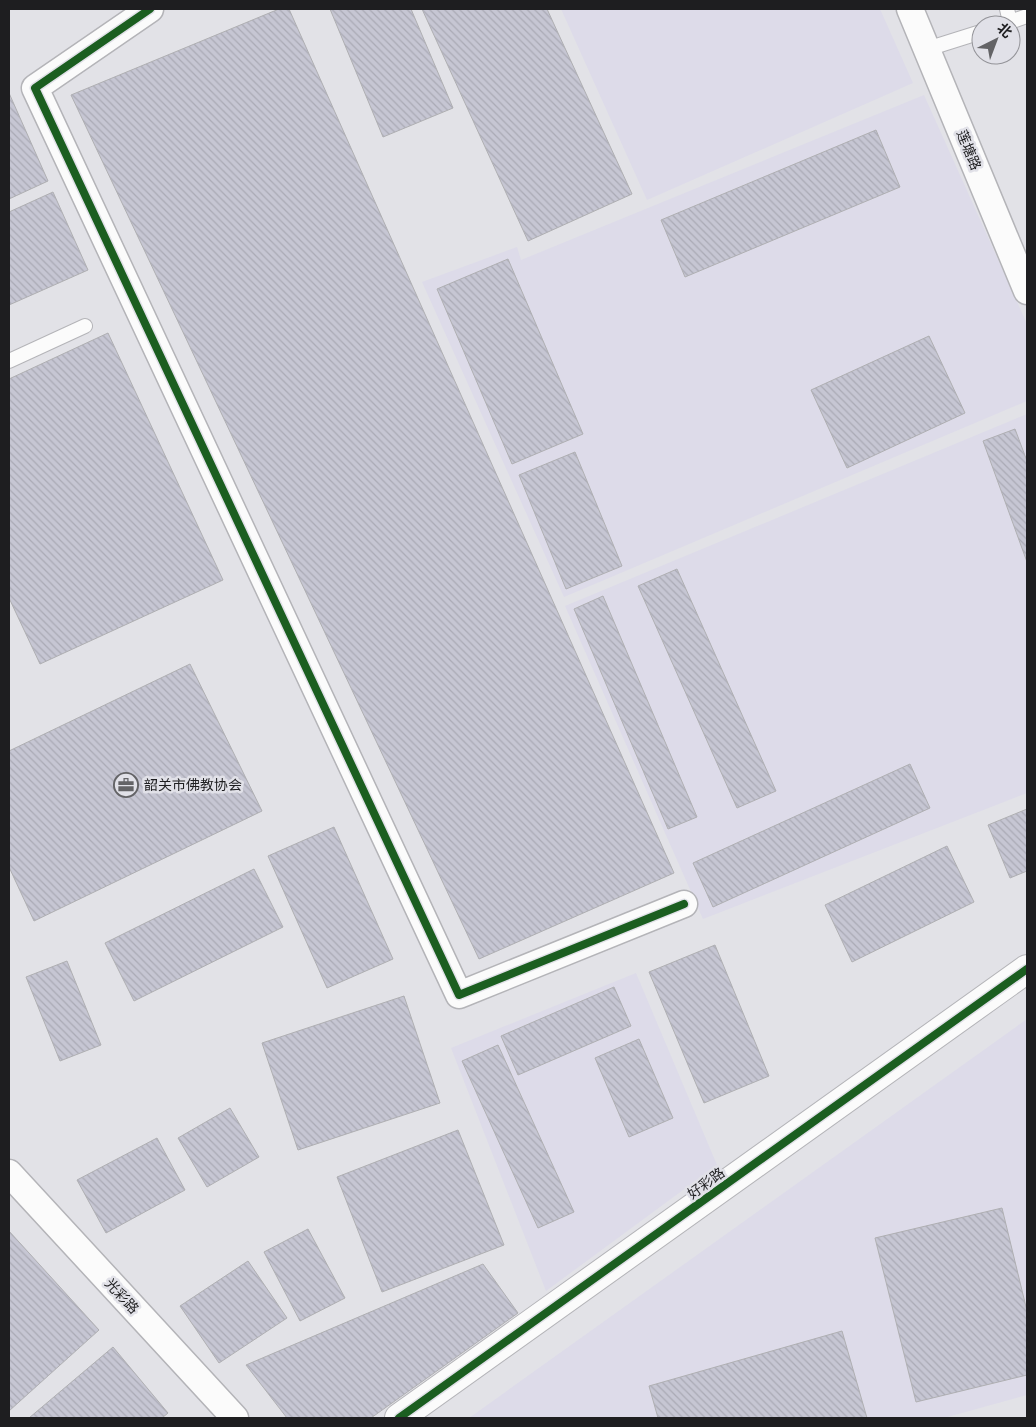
<svg xmlns="http://www.w3.org/2000/svg" width="1036" height="1427" font-family="'Alegreya Sans','Noto Sans SC',sans-serif">
  <style>
    .industrial { fill: #dddbe9 }
    .building { fill: url(#building-back-hatch); stroke: #afafb2 }
    .lines { fill: none; stroke-linecap: round; stroke-linejoin: round }
    .service-casing { stroke: #b4b4b8; stroke-width: 16 }
    .minor-casing { stroke: #b4b4b8; stroke-width: 29 }
    .tertiary-casing { stroke: #b4b4b8; stroke-width: 30 }
    .service { stroke: #fbfbfb; stroke-width: 14 }
    .minor { stroke: #fbfbfb; stroke-width: 26 }
    .tertiary { stroke: #fbfbfb; stroke-width: 28 }
    .cycleway-casing { stroke: #e1e1e8; stroke-width: 11 }
    .cycleway { stroke: #1b5e20; stroke-width: 8 }
    .labels { text-anchor: middle; stroke-width: 5; stroke-linejoin: round; paint-order: stroke }
    .street-label { font-size: 14px; fill: #1e1e20; stroke: #e1e1e8 }
    .poi-label { font-size: 14px; fill: #1e1e20; stroke: #e1e1e8; text-anchor: start }
  </style>
  <defs>
    <pattern id="building-back-hatch" width="6" height="6" patternUnits="userSpaceOnUse" patternTransform="scale(1.25)"><rect width="6" height="6" fill="#c6c6d3"/><path d="M-1 5l2 2M0 0l6 6M5-1l2 2" fill="none" stroke="#aaaab5"/></pattern>
  </defs>
  <rect width="100%" height="100%" fill="#e2e2e7"/>
  <!-- industrial -->
  <path class="industrial" d="M561,9h319l33,74 -266,117z
    M924,95l103,229v77l-463,196 -142,-315 95,-35 4,13z
    M1027,414v379l-324,126 -138,-313z
    M636,973l81,192 -171,126 -95,-243z
    M1027,1019v376l-83,23h-475z"/>
  <!-- building -->
  <path class="building" d="M279,9h10l385,864 -195,86 -408,-864z
    M330,9h81l42,99 -70,29z
    M422,9h125l85,185 -104,47z
    M9,93l39,88 -39,18z
    M876,130l24,57 -215,90 -24,-57z
    M53,192l35,78 -79,35v-93z
    M508,259l75,175 -71,30 -75,-175z
    M108,333l115,247 -183,84 -31,-66v-219z
    M929,336l36,77 -118,55 -36,-78z
    M1015,429l12,32v101l-44,-121z
    M575,452l47,114 -56,23 -47,-114z
    M677,569l99,222 -39,17 -99,-222z
    M603,596l94,221 -29,12 -94,-220z
    M190,664l72,147 -228,110 -25,-54v-116z
    M910,764l20,44 -217,99 -20,-44z
    M1027,809v62l-17,7 -22,-53z
    M334,827l59,132 -66,29 -59,-132z
    M947,846l27,56 -122,60 -27,-57z
    M254,869l29,58 -149,74 -29,-58z
    M715,945l54,131 -65,27 -55,-131z
    M67,961l34,84 -41,16 -34,-84z
    M614,987l17,39 -113,49 -17,-39z
    M404,996l36,107 -142,47 -36,-107z
    M639,1039l34,79 -44,19 -34,-79z
    M498,1045l76,167 -36,16 -76,-167z
    M230,1108l29,49 -52,30 -29,-49z
    M458,1130l46,115 -122,47 -45,-115z
    M157,1138l28,52 -79,43 -29,-53z
    M1002,1208l25,103v64l-111,27 -41,-164z
    M308,1229l37,69 -45,23 -36,-69z
    M9,1231l90,99 -90,81z
    M248,1261l39,57 -68,45 -39,-57z
    M483,1264l35,49 -147,105h-84l-41,-53z
    M842,1331l25,87h-209l-9,-32z
    M113,1347l55,66 -6,5h-133z"/>
  <g class="lines">
    <defs>
      <path id="service" d="M1007,9l3,13
        M1001,25l26,-9
        M927,49l54,-17
        M9,361l76,-35"/>
      <path id="minor" d="M150,9l-115,79 424,907 225,-91
        M910,9l117,282
        M9,1173l226,245"/>
      <path id="tertiary" d="M399,1418l628,-449"/>
    </defs>
    <!-- service casing -->
    <use href="#service" class="service-casing"/>
    <!-- minor casing -->
    <use href="#minor" class="minor-casing"/>
    <!-- tertiary casing -->
    <use href="#tertiary" class="tertiary-casing"/>
    <!-- service -->
    <use href="#service" class="service"/>
    <!-- minor -->
    <use href="#minor" class="minor"/>
    <!-- tertiary -->
    <use href="#tertiary" class="tertiary"/>
    <defs>
      <path id="cycleway" d="M150,9l-115,79 424,907 225,-91
        M399,1418l628,-449"/>
    </defs>
    <!-- cycleway casing -->
    <use href="#cycleway" class="cycleway-casing"/>
    <!-- cycleway -->
    <use href="#cycleway" class="cycleway"/>
  </g>
  <!-- icons -->
  <defs>
    <symbol id="office-ring" viewBox="-11 -11 22 22"><circle r="9.5" fill="#e1e1e8" stroke="#636366" stroke-width="1.5"/><path d="M-6-3h4V-5.5h4V-3h4V5H-6ZM-1-4.5V-3h2v-1.5ZM-6 0V1H6V0Z" fill="#636366"/></symbol>
  </defs>
  <g fill-rule="evenodd">
    <use href="#office-ring" x="112" y="771" width="28" height="28"/>
  </g>
  <g class="labels">
    <!-- street labels -->
    <g class="street-label">
      <text transform="translate(969 150) rotate(68)" y="5">莲塘路</text>
      <text transform="translate(706 1183) rotate(-36)" y="5">好彩路</text>
      <text transform="translate(122 1296) rotate(47)" y="5">光彩路</text>
    </g>
    <!-- poi labels -->
    <g class="poi-label">
      <text x="144" y="790">韶关市佛教协会</text>
    </g>
  </g>
  <!-- border -->
  <rect width="1036" height="1427" fill="none" stroke="#1e1e20" stroke-width="20"/>
  <!-- north arrow -->
  <g transform="translate(996 40) rotate(42)"><circle r="24" fill="#e1e1e8" stroke="#939398"/>
  <path d="M0-4L9 19L0 12L-9 19Z" fill="#636366"/>
  <text y="-8" font-size="14" font-weight="bold" text-anchor="middle" fill="#1e1e20">北</text>
  </g>
</svg>
